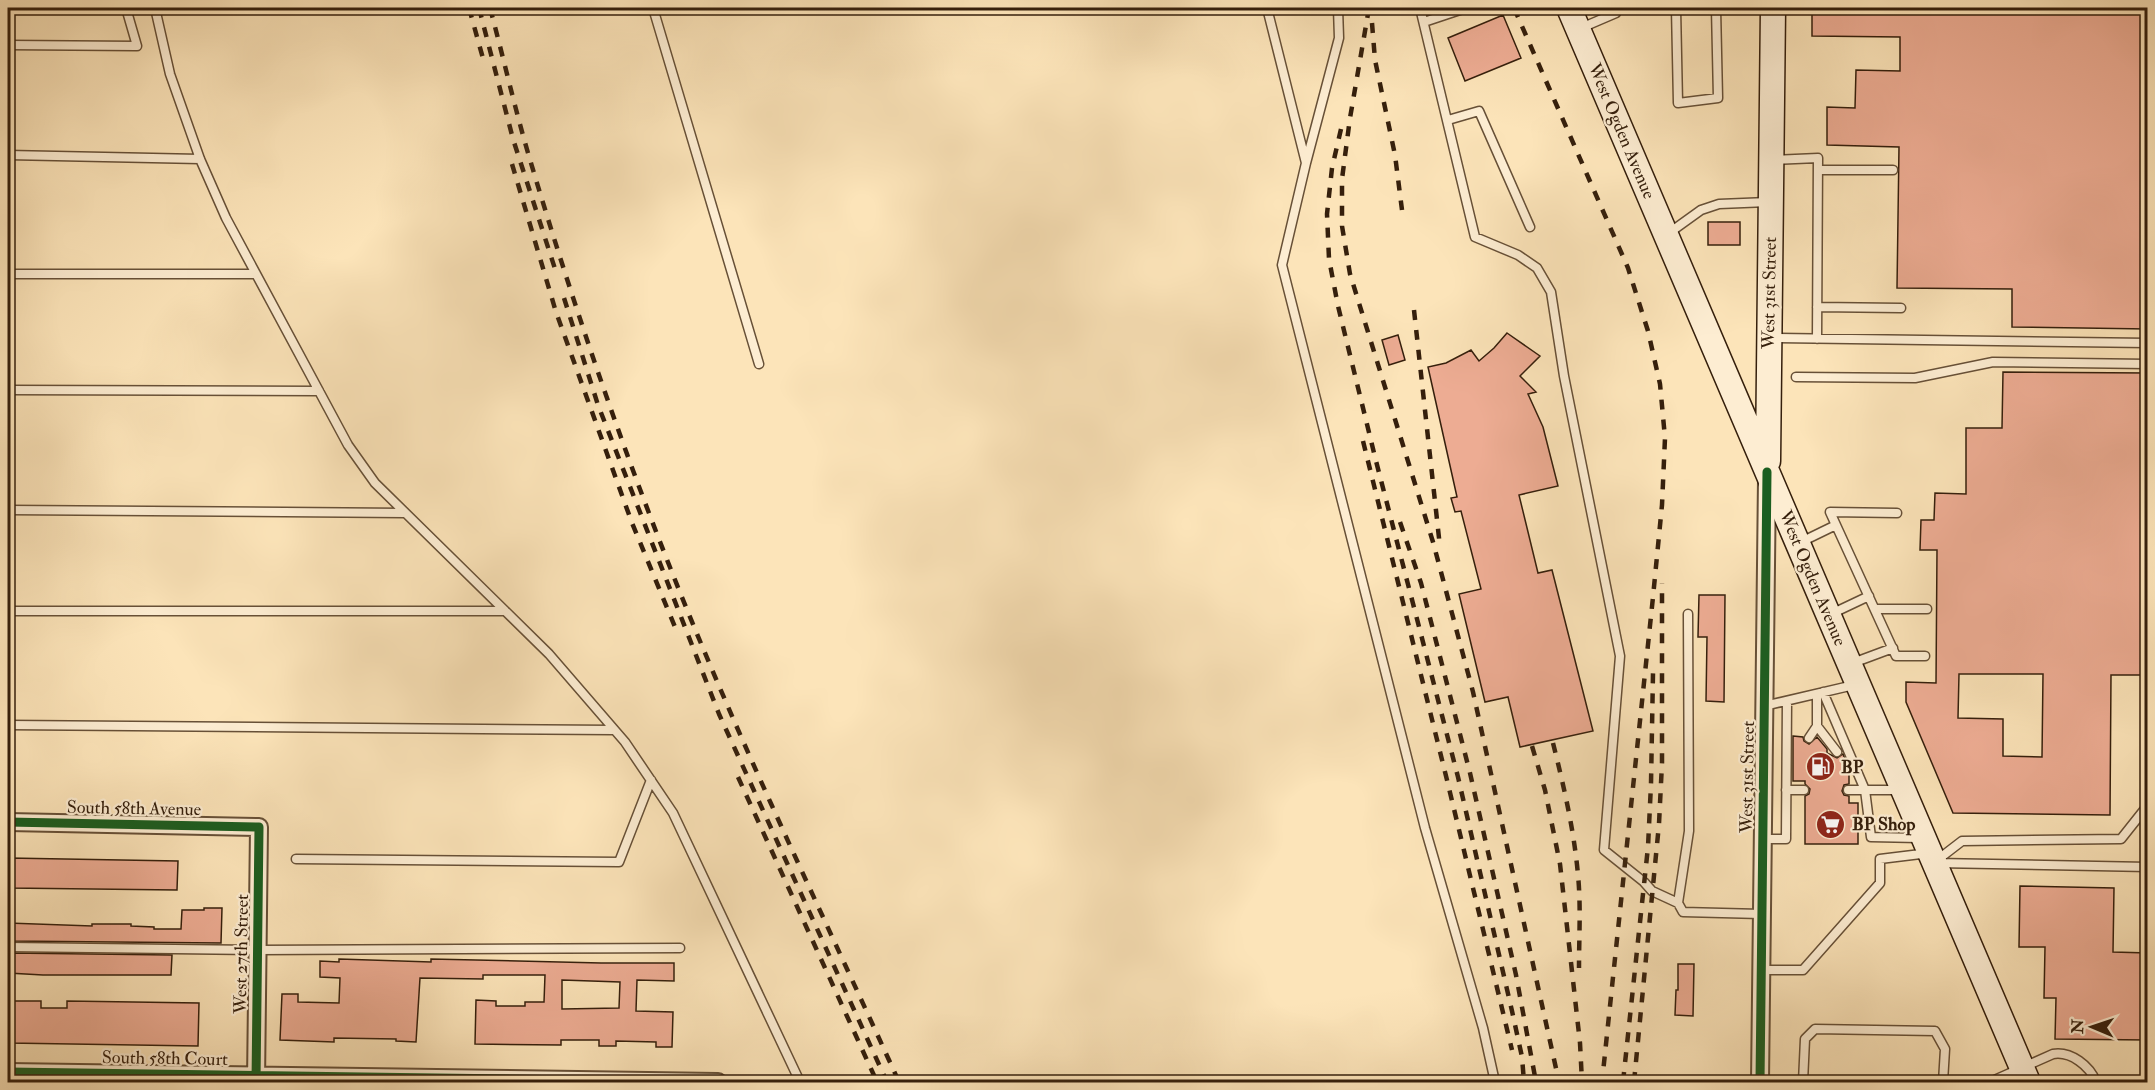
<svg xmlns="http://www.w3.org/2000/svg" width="2155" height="1090" font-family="'IM FELL Double Pica',serif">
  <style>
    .building { fill: #edac93; stroke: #351f0c; stroke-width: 1.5; fill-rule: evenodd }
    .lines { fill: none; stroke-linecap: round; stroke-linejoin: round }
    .service-casing { stroke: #675037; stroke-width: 11 }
    .minor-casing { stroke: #675037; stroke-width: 20 }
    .secondary-casing { stroke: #351f0c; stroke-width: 27 }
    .service { stroke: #fdedd2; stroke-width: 8 }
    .minor { stroke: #fdedd2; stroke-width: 16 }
    .secondary { stroke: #fdedd2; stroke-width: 24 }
    .rail { stroke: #351f0c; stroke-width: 4.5; stroke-dasharray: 10 10; stroke-linecap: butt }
    .cycleway-casing { stroke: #fdedd2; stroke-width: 13 }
    .cycleway { stroke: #1b5e20; stroke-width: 9 }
    .labels { text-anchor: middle; stroke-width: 4.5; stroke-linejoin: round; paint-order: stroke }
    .street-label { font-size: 18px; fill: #351f0c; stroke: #fdedd2 }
    .poi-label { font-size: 18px; font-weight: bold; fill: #351f0c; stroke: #fdedd2; text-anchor: start }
  </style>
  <rect width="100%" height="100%" fill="#fce4b9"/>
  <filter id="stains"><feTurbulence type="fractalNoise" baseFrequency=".00333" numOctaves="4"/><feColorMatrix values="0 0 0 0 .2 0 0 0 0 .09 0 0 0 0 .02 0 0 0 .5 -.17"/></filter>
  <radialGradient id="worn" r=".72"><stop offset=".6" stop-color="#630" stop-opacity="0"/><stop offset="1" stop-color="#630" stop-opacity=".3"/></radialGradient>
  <!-- building -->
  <path class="building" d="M1812,8h336v321l-136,-2v-38l-115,-1 2,-141 -72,-2v-38l28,1 1,-38 44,1v-34l-88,-1z
    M1503,15l18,43 -56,23 -17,-43z
    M1708,222h32v23h-32z
    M1507,333l33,23 -20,20 16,16 -8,2 15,33 15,59 -39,9 19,78 14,-3 41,161 -73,16 -12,-50 -23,5 -26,-108 22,-5 -20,-78 -6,1 -4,-14 6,-1 -29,-130 18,-4 25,-13 8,11 15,-13z
    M1398,335l7,25 -16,5 -7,-25z
    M2003,372l145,1v302h-37l-1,140 -157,-2 -47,-111v-20l30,1 1,-133h-17l1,-30h13l1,-27 31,1v-66h36zM1959,674h84l-1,83 -39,-1v-37l-45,-1z
    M1699,595h26l-1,107 -18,-1 1,-64h-9z
    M1793,736l10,1 1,4 5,3 8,-7 10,12v4l10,5 6,-4 6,16v14l-5,1 -2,6 2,4 5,1v7h9v41h-53v-48l4,-2 1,-5 -5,-5v-3h-12z
    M8,858l170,3 -1,29 -169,-2z
    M2020,886l94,2 -1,64 35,1v87l-93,-1 1,-41h-12l1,-51h-26z
    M204,908h18l-1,35 -213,-2v-18l84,3v-2h39v2l23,1v2h27l1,-19h22z
    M8,953l164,2 -1,20h-128l-35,-2z
    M339,959l92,3v-3l170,4h73v18l-37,-1 -1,31 37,1 -1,35h-16v-5l-40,-1v5h-17v-6h-38v5l-86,-1 1,-44 20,1v5h29v-4h19l1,-27h-62v4l-63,-1 -4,64 -20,-1v-2l-62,-1v4l-54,-2 2,-46h16v8l41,1 1,-25 -20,-1v-16l19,1zM562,980l58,2 -1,26 -57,1z
    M1678,964h16l-1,52 -18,-1 1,-25h2z
    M8,1001h33v7h26v-7l132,2 -1,43 -190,-3z"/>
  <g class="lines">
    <defs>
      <path id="service" d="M155,8l15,66 30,85 26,59 122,227 27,38 174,171 76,88 48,71 127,269
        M653,8l106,356
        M1267,8l39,155 33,-125 -1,-30
        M1420,8l55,229 43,18 19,13 14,24 13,84 56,280 -16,194 40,32 8,9 26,12
        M1676,8l2,95 40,-5 -2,-90
        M1424,22l42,-14
        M1581,28l35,-15v-5
        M8,45l129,1 -11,-38
        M1448,120l31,-9 51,116
        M8,155l192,4
        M1773,160l45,-2 -1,181
        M1306,163l-24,102 143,563 58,200 12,54
        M1818,170h75
        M1669,233l32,-23 18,-6 49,-2
        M8,274h248
        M1817,307l84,1
        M1772,338l376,5
        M1796,377l119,1 78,-16 155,2
        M8,390l311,1
        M8,510l397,3
        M1897,513l-67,-1 66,144h29
        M1799,543l37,-18
        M1875,609h52
        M8,611h497
        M1688,614l1,217 -11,72 5,9 78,2
        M1831,614l38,-18
        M1850,664l43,-16
        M1823,692l42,98h-17
        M1817,694v32l20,26
        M1764,706l90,-21
        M8,725l606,5
        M1809,738l8,-12
        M1786,790h18
        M1899,790h-34l6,47 48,1
        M1763,839h23l1,-138
        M296,859l323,3 32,-82
        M1936,861l26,-20 159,-2 27,-34
        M1936,863l212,4
        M8,947l250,3 422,-2
        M1761,970h42l77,-87v-24l49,-6
        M1803,1082l2,-43 10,-10 120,2 10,18 -2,33
        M1990,1082l63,-28c18,-3 37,12 43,28"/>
      <path id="minor" d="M8,822l251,5 -3,255
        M8,1072l710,10
        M1760,1082l7,-603"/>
      <path id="secondary" d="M1569,8l459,1074
        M1768,461l5,-453"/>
    </defs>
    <!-- service casing -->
    <use href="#service" class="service-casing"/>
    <!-- minor casing -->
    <use href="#minor" class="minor-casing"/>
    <!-- secondary casing -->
    <use href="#secondary" class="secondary-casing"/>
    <!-- service -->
    <use href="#service" class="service"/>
    <!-- minor -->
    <use href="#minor" class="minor"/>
    <!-- secondary -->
    <use href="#secondary" class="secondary"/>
    <!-- rail -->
    <path class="rail" d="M469,8l15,54
      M479,8l34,131 44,136
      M490,8c13,48 24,97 38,145 46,155 99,310 160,459 65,159 140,314 211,470
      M1369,8l-19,110 -8,61v47l8,48 83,268 40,150 86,390
      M1514,8l114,260 20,63 12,53 5,54 -3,67 -9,92 -51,485
      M1372,23l3,37 20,95 7,55
      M1341,129l-9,39 -5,46 2,45 9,47 38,155 82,316 54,234 10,46 2,25
      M512,164l44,148 76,211 43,104
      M564,298l34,107 121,309 168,368
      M1414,310l26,237
      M1363,441l84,339 65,270
      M1400,522l21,61 49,190 46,202 20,107
      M1553,743c11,44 21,87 25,132 3,31 1,62 1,93
      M1532,746l13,44 15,74 20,179 2,39
      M738,777l139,305
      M1623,1082l25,-235 3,-63 2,-111
      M1634,1082l25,-258 3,-61v-180"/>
    <defs>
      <path id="cycleway" d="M8,822l251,5 -3,255
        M8,1072l710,10
        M1760,1082l7,-610"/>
    </defs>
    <!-- cycleway casing -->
    <use href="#cycleway" class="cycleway-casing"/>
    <!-- cycleway -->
    <use href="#cycleway" class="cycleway"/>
  </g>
  <!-- icons -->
  <defs>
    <symbol id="fuel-disc" viewBox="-11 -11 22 22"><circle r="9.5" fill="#8f2418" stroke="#fdedd2"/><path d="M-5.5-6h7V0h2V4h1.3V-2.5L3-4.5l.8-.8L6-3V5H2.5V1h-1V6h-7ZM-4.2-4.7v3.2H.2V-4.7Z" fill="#fff"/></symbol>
    <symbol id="supermarket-disc" viewBox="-11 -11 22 22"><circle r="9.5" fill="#8f2418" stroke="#fdedd2"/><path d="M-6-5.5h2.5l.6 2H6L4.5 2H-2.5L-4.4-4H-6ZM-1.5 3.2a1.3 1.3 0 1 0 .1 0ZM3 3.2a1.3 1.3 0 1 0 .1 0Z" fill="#fff"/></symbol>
  </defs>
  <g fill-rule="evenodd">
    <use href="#fuel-disc" x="1804" y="750" width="33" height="33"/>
    <use href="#supermarket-disc" x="1814" y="808" width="33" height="33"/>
  </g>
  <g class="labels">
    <!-- street labels -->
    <g class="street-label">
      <text transform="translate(1622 131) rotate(67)" y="6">West Ogden Avenue</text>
      <text transform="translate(1769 293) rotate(-89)" y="6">West 31st Street</text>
      <text transform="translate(1813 578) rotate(67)" y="6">West Ogden Avenue</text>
      <text transform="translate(1747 777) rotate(-89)" y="6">West 31st Street</text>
      <text transform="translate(134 808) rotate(1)" y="6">South 58th Avenue</text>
      <text transform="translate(241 954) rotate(-89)" y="6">West 27th Street</text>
      <text transform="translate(165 1058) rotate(1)" y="6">South 58th Court</text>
    </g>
    <!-- poi labels -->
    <g class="poi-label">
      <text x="1841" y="773">BP</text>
      <text x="1852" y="830">BP Shop</text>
    </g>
  </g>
  <!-- margin -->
  <rect width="2155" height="1090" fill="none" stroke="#fce4b9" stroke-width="30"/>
  <rect x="9" y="9" width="2137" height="1072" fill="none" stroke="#351f0c" stroke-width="3"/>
  <rect x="15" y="15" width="2125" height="1060" fill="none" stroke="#351f0c" stroke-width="1.5"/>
  <!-- north arrow -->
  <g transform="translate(2092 1027) rotate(272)" stroke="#fdedd2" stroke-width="4.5" paint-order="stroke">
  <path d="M0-4.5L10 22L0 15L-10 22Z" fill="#351f0c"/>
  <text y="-9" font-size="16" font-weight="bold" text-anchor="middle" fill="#351f0c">N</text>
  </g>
  <rect width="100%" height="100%" filter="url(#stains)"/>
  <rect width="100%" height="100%" fill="url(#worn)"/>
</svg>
